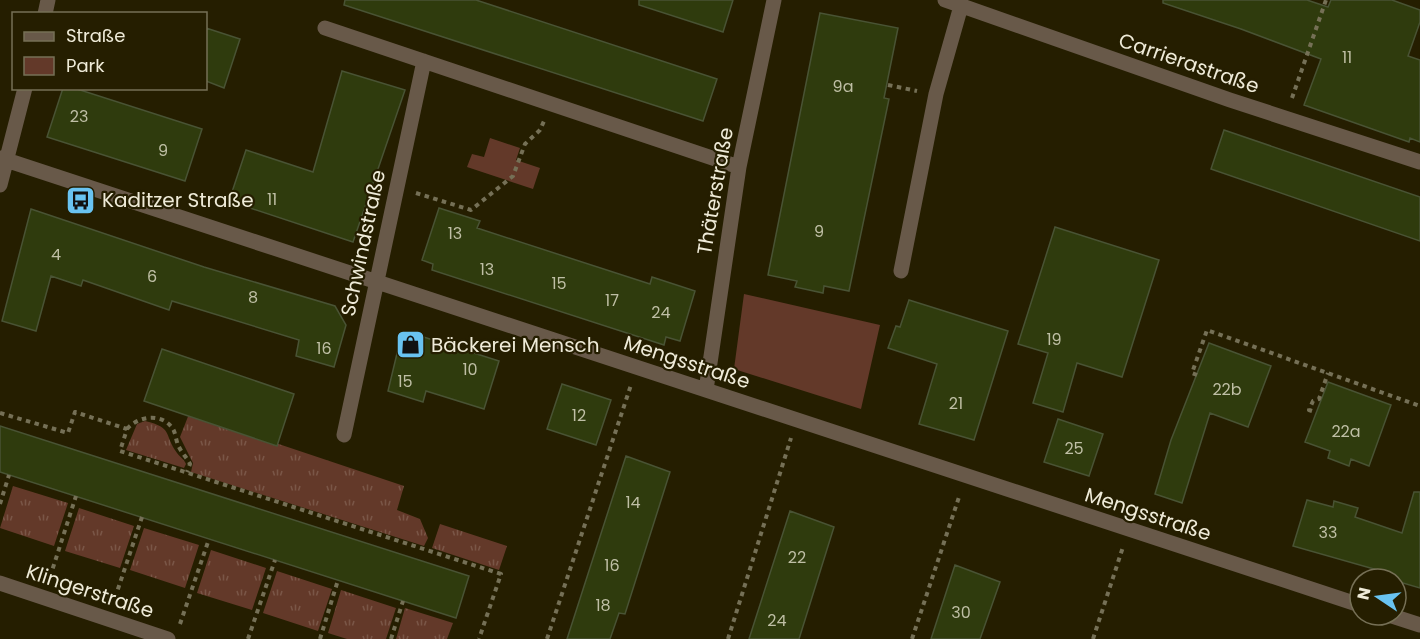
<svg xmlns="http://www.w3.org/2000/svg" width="1420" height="639" font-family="Poppins,sans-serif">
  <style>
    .grass { fill: url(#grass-tufts) }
    .green { fill: #633929 }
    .building { fill: #2f3b0d; stroke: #495334; stroke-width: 1.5 }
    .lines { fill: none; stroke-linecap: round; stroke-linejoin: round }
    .path { stroke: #757056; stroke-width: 4; stroke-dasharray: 4.5 4.5; stroke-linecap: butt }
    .minor { stroke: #685949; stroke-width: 15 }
    .labels { text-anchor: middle; stroke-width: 4.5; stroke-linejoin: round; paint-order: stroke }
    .number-label { font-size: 16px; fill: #bfbfa5 }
    .street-label { font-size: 20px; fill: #efebd8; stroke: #251e00 }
    .poi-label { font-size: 20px; fill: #efebd8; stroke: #251e00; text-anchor: start }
  </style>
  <defs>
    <pattern id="grass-tufts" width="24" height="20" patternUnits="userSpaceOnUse" patternTransform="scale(1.5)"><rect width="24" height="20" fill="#633929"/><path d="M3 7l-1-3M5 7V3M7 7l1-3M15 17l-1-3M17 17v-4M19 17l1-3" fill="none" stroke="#7a5647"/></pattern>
  </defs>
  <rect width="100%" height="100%" fill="#251e00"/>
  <!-- grass -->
  <path class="grass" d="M189,414l215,72 -7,24 23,9 8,19 -4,8 -233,-74 2,-9 -13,-26z
    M145,421c29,7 18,13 32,32 3,4 7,6 9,11l-2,4 -58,-18 11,-26z
    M13,486l55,17 -14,43 -54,-18z
    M79,508l55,18 -14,42 -55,-17z
    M440,524l67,22 -8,24 -67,-22z
    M144,528l55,17 -14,43 -55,-18z
    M211,550l55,18 -14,42 -55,-17z
    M277,571l55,18 -14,42 -55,-18z
    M341,590l55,18 -10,31h-39l-19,-6z
    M405,608l48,15 -6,16h-51z"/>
  <!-- green -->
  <path class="green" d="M490,138l30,10 -4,12 24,8 -7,21 -66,-22 5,-13 12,3z
    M744,294l136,31 -19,84 -127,-40z"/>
  <!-- building -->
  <path class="building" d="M345,0h131l241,79 -14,42 -359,-116z
    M639,0h94l-10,32 -84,-27z
    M1163,0h144l21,7 3,-7h61l28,10v12l-12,34 12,4v82l-10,-4 -1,4 -105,-37 17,-46 -80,-30 -78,-26z
    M820,13l78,15 -14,70 5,1 -40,192 -25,-5 -1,7 -28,-6 2,-6 -29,-6z
    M206,28l34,11 -16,49 -18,-7z
    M342,71l63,19 -52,152 -124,-41 17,-51 67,22z
    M63,88h11l128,41 -17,52 -138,-44z
    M1224,130l196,67v44l-209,-72z
    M439,208l41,13 -3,7 173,56 2,-7 43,14 -15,50 -14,-4 -2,8 -232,-75 1,-6 -11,-4z
    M31,209l173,58 131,39 11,19 -12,42 -38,-11 3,-16 -127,-39 -3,9 -86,-30 -2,6 -30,-10 -15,55 -34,-10z
    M1055,227l104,33 -37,117 -45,-14 -14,49 -30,-9 15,-50 -30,-9z
    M909,300l99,31 -34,109 -55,-16 18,-60 -49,-16 8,-22 4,1z
    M411,333l88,28 -15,48 -58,-18 -3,11 -35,-11 12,-50z
    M1209,343l62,23 -23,61 -38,-14 -28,90 -27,-9 16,-54z
    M162,349l132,45 -17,52 -133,-45z
    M1328,382l63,23 -22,61 -18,-7 -2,7 -21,-8 2,-7 -25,-9z
    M562,384l49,16 -15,45 -49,-16z
    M1058,419l45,15 -14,42 -45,-14z
    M0,426l469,150 -13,42 -456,-146z
    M626,456l44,16 -45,142 -6,-1 -9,26h-43z
    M1414,492h6v96l-41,-12 2,-5 -88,-25 14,-46 26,7 1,-6 24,7 -3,9 47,16z
    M790,511l44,16 -35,112h-50z
    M955,565l45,17 -20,57h-49z"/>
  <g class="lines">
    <!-- path -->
    <path class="path" d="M888,85l29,6
      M1292,98l34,-98
      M416,193l55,17 42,-34 12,-32 15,-14 4,-9
      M1197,375l-5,-2 15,-43 213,76
      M1312,411l-3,-1 4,-9 6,-2 9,-26
      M0,413l68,20 7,-21 52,17 -7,22 381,123 -22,65
      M127,429c11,-13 35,-17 46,0 3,5 3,13 6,18 3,6 8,11 11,17l-3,8
      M0,504l9,-29
      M50,577l26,-81
      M115,598l27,-81
      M180,624l29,-85
      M248,639l27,-79
      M320,639l18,-59
      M391,639l12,-38
      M547,639l84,-254
      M728,639l63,-201
      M912,639l48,-145
      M1093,639l30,-92"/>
    <!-- minor -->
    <path class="minor" d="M945,0l285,100 190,62
      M45,14l3,-14
      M325,28l414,139
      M0,158l1360,447
      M0,185l25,-97
      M901,271l35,-177 25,-88
      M706,390l33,-223 35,-167
      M344,435l80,-374
      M0,583l168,56
      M1389,615l31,10"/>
  </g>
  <!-- icons -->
  <defs>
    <symbol id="bus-square" viewBox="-11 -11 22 22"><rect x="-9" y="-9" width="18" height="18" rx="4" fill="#69c3f1" stroke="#251e00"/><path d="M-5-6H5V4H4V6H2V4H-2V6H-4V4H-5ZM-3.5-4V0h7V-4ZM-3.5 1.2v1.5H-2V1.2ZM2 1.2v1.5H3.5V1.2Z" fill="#111"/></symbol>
    <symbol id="shop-square" viewBox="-11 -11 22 22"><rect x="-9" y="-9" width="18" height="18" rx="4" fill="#69c3f1" stroke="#251e00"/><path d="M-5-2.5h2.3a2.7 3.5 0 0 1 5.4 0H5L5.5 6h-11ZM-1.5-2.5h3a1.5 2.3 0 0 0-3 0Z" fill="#111"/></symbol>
  </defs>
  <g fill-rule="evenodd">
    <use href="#bus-square" x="64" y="184" width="33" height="33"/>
    <use href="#shop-square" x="394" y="328" width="33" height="33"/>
  </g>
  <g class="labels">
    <!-- number labels -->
    <g class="number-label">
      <text x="1347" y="63">11</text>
      <text x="843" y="92">9a</text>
      <text x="79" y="122">23</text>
      <text x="163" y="156">9</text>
      <text x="272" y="205">11</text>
      <text x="819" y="237">9</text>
      <text x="455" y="239">13</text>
      <text x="56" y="260">4</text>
      <text x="487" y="275">13</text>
      <text x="152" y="282">6</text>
      <text x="559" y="289">15</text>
      <text x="253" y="303">8</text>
      <text x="612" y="306">17</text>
      <text x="661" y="318">24</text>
      <text x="1054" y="345">19</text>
      <text x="324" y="354">16</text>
      <text x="470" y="375">10</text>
      <text x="405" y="387">15</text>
      <text x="1227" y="395">22b</text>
      <text x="956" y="409">21</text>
      <text x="579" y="421">12</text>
      <text x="1346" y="437">22a</text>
      <text x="1074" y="454">25</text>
      <text x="633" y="508">14</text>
      <text x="1328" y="538">33</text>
      <text x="797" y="563">22</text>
      <text x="612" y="571">16</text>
      <text x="603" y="611">18</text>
      <text x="961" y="618">30</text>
      <text x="777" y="626">24</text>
    </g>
    <!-- street labels -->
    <g class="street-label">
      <text transform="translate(1189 63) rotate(19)" y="7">Carrierastraße</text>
      <text transform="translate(715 191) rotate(-80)" y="7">Thäterstraße</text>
      <text transform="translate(363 243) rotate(-78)" y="7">Schwindstraße</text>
      <text transform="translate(687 362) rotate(18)" y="7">Mengsstraße</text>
      <text transform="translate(1148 514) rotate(18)" y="7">Mengsstraße</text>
      <text transform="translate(90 591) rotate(18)" y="7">Klingerstraße</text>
    </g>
    <!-- poi labels -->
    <g class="poi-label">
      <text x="102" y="207">Kaditzer Straße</text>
      <text x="431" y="352">Bäckerei Mensch</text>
    </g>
  </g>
  <!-- legend -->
  <rect x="12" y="12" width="195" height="78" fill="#251e00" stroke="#767056" stroke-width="1.5"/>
  <rect x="24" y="32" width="30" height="9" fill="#685949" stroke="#767056" stroke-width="1.5"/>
  <text x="66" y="42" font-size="18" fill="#efebd8">Straße</text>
  <rect x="24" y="57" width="30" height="18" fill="#633929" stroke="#767056" stroke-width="1.5"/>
  <text x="66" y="72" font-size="18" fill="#efebd8">Park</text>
  <!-- north arrow -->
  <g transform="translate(1378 597) rotate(283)"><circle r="28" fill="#251e00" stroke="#767056" stroke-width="1.5"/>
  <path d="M0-4.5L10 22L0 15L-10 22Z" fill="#69c3f1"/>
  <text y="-9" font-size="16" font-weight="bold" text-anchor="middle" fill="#efebd8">N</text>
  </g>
</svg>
